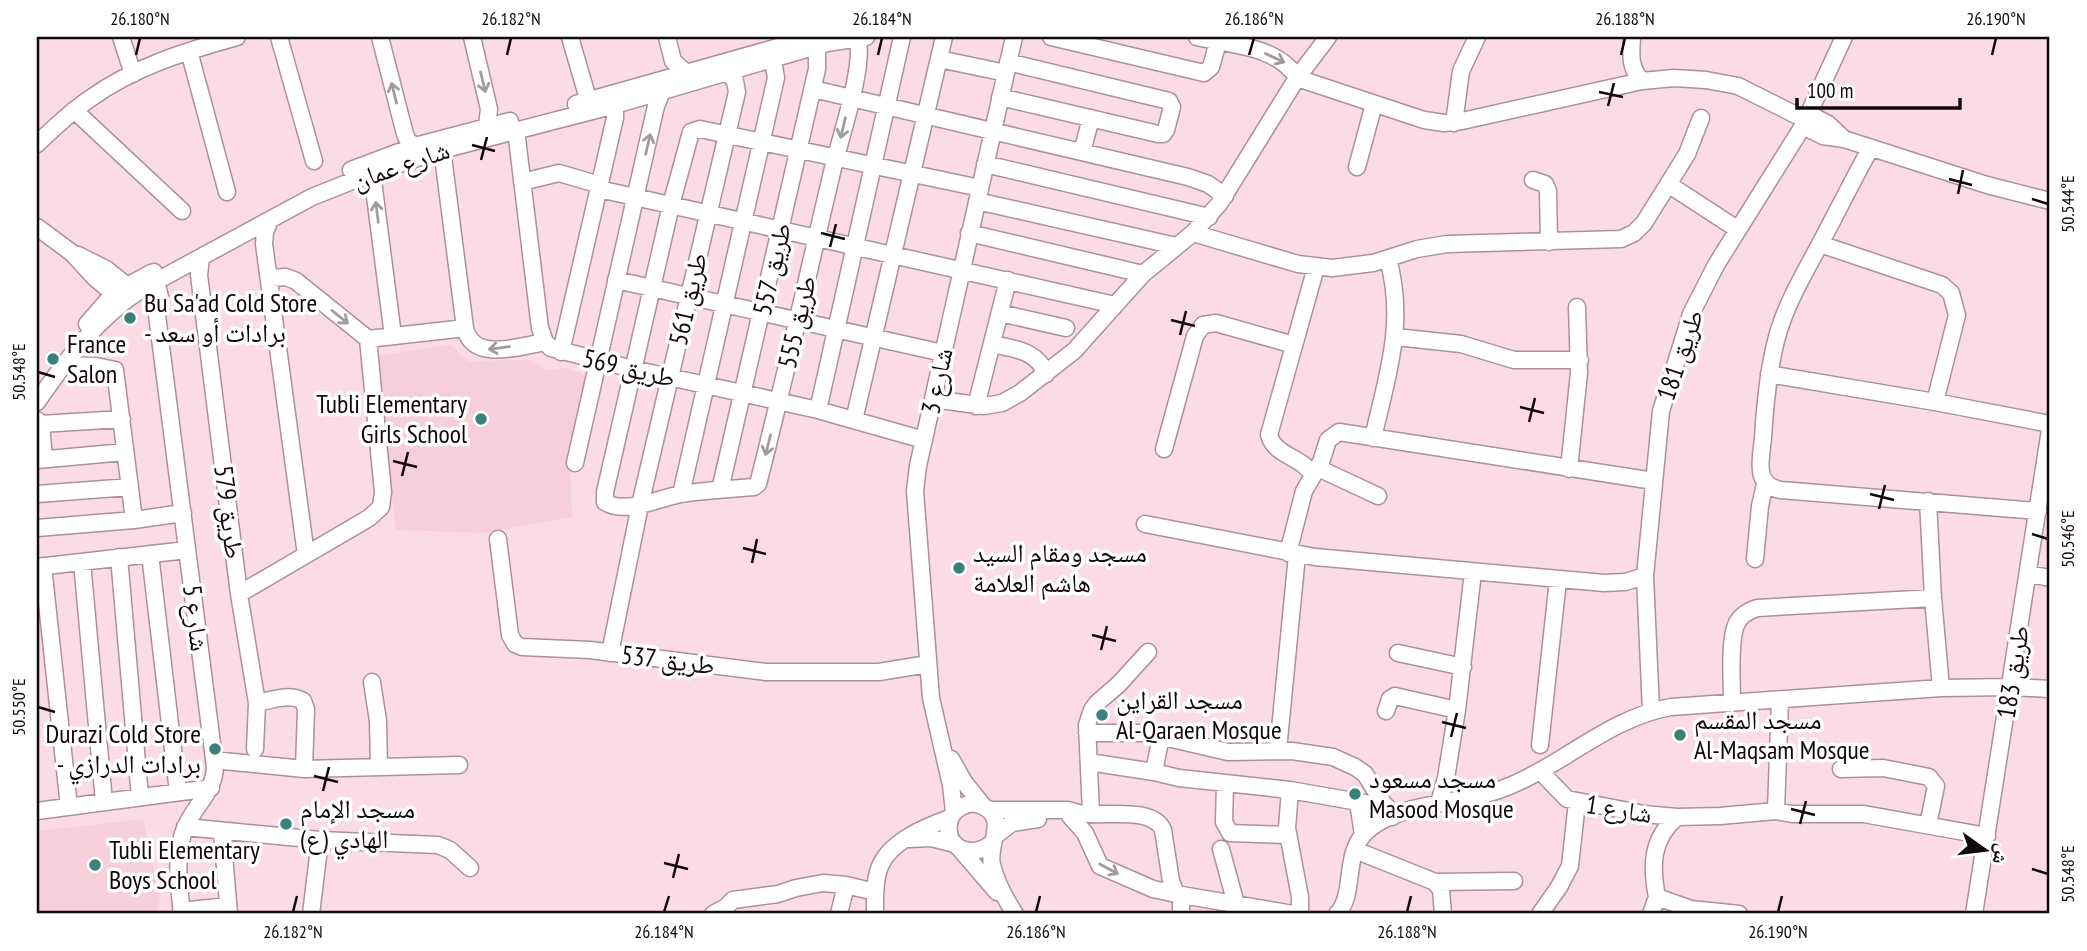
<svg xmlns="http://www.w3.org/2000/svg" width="2087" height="951" font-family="'PT Sans Narrow','Noto Naskh Arabic',sans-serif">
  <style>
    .built { fill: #f6cfdb }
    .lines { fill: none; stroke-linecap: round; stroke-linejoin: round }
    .minor-casing { stroke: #ad909a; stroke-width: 19 }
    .minor { stroke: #fff; stroke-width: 16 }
    .oneway { stroke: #a09c9e }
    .ticks { fill: none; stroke: #12080c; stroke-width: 2.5 }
    .poi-dot { fill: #3a817c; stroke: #fff; stroke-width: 2.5 }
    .labels { text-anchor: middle; stroke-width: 7; stroke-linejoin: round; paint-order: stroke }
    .street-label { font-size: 26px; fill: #12080c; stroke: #fff }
    .poi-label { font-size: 26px; fill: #12080c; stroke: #fff; text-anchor: start }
    .neatline { fill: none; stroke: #12080c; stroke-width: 2.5 }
    .ticks-label { font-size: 18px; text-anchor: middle; fill: #12080c }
  </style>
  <rect width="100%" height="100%" fill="#fbdce6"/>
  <!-- built -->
  <path class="built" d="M451,345l17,16 64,-1 13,10 22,-2 21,8 -18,85 2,56 -89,16 -87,-3 -21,-174z
    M143,819l17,80 -3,15h-120v-83z"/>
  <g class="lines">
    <defs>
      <path id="minor" d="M121,37l12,37
        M279,37l35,124
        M380,37l25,97 3,7 7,5
        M472,37l17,72 -2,17
        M570,37l16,55
        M667,37l6,24 12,11
        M1051,37l153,36 7,-6 7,-25
        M1197,37c34,8 81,9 100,41l127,42 20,3 18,-2 180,-40 32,-3 32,2 32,6 68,34
        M1632,37c-1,18 -3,30 10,44
        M857,38c9,24 -17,101 -24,130 -25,105 -48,211 -75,316l-4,3c-24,2 -49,3 -73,7 -21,4 -56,21 -76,8v-10l66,-287 20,-73 9,-3 280,59
        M189,51l38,141
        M939,59l67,14
        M813,89l375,88 20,7 17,12
        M1000,97l158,37h5l3,-4 6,-23 -3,-6 -161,-39
        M576,104l234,-66
        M74,110l108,101
        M1809,114l19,10 16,15
        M1454,123l7,-52 16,-34
        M1803,126l20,10 21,3 143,46 63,16
        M516,130l24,198 5,14 6,6 82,21 185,41 106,30
        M441,141l24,187c8,35 55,18 80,14
        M37,144c17,-16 34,-33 54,-46 43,-31 95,-47 146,-61
        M1870,149c-17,31 -33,63 -50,95 -16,30 -34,60 -43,93 -9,33 -12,67 -14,101 -2,22 -10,47 18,52l257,21
        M1082,152l9,-34
        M985,164l224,53
        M1357,167l17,-63
        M351,170l64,-24 95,-25
        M372,173l21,163
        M1533,180l12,4 3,7 1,51
        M522,182l37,-9 41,12
        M1668,184l69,45
        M599,189l516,116
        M977,201l199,45
        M270,220l-5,12 -1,12 42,311
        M37,227l35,26 23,25 26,22
        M969,233l174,41
        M1193,233l105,31 34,4 41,-5 44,-14 30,-5 174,-5 13,-6 10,-10 43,-69 14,-36
        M1820,244l122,41 9,8 6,22 -22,87
        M78,255l28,14 26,21
        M201,257l-2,18 40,319 18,109 -2,46
        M154,272l6,25 -3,18 58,452c-1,25 -20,38 -29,59 -12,25 -7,61 -4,88
        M270,278l16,-1 10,4 72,58 97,-11
        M616,280l327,73
        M1000,313l66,15
        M87,324l27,-31 37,-20
        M1396,337l65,7 53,16h66
        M992,344c22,5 45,6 54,30
        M561,352l54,-234v-13
        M64,365l32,1 19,4 19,150
        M1769,374l166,28 115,22
        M933,399l51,7 18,-3 18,-10 54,-42 69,-77 50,-41 26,-29 78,-126 31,-41
        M37,402c29,-42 61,-85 105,-113l170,-92 60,-24 70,-23 173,-45 212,-62 39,-6
        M976,406l32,-126
        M818,410l84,-373
        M37,420l4,4 81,-5
        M854,420l90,-383
        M41,424l3,35
        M1373,438c14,-62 33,-115 15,-179
        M1164,449l31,-113 8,-11 13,-2 78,22
        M37,460l88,-8
        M575,463l81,-357 6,-15
        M1318,468l60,28
        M1569,469l10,-96 -2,-66
        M1313,476c-10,-20 -38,-19 -44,-41l47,-168
        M720,490l97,-421v-22
        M37,494l93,-7
        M681,494l95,-416 -3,-18
        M1928,501l5,97 8,90
        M1145,524l170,33 289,26 21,-1 20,-6
        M37,528l97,-8 49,-7
        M498,539l12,96 5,9 7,3 68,3 176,22h113l49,-8
        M1288,553l16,-62 17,-29 7,-22 11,-8 315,49
        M150,554l28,238
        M119,557l21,240
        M1755,559l5,-53 5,-22
        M82,562l22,240
        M43,566l26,241
        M37,567l150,-17
        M2029,574l21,4
        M239,594l130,-76 12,-11 2,-15 -15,-153
        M610,653l30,-148 97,-413 -2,-11 -8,-9
        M1398,653l65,14
        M372,682l6,39 1,46
        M257,703c14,-3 32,-10 46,-2l3,8 -2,60
        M1732,703c0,-20 -3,-62 4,-78 4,-10 12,-14 21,-17l176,-10
        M1386,711l4,-12 5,-3 62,14
        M1651,711l-6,-135 16,-165 30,-97 25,-49 87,-139 41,-89
        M1087,733h59l82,19 64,-1 41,6 22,10 10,7 27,43
        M1540,745l18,-165
        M1278,750l19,-195
        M951,759l13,23 20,25
        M214,760l90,9 155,-4
        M1089,762l65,10 25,6 111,12 97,17
        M1841,769l42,-1 46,9 7,9 -8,39
        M1540,771l27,28 77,15 33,3 43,-1 56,-5 16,3h72l123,22
        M1154,772l7,-36
        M1225,784l-1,38 6,11 58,2
        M1290,790l-3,38 13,69v17
        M1358,802l5,33
        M1439,803l7,-25 11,-68 16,-138
        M989,810h78c3,0 7,2 11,3 22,5 74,-8 85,17l8,51 5,13 117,20
        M37,811l174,-23
        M1776,811l4,-111
        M954,812l-3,-27 -20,-87 -16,-207 3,-25 96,-429
        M1091,813l-4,-88 5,-15 5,-7 22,-19 29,-32
        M1070,816l15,17 15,33 53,23 23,5
        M1677,817c-26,22 -26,49 -20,80l34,12 48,5
        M185,827l135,13 118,5 12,5 20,18
        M222,832l7,82
        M996,835l16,-12 26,-4
        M909,839l22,-1 24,6
        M993,842c-17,17 -48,9 -44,-18 1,-8 6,-14 12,-17 7,-4 15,-4 21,-1 27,11 5,39 10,59 4,16 14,35 23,49
        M960,849l37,43
        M1221,849l15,55
        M1355,850l80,32 6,8 2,24
        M1435,882l79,-1
        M1181,895v19
        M181,911l47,-5
        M311,914l9,-74
        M713,914l13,-7 7,-7 45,-6 18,-6 27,-5 23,2 29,7
        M839,914l7,-29
        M875,914c0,-15 -1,-31 4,-45 9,-27 46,-42 71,-51
        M1337,914c18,-18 7,-57 26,-79 27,-32 98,-31 136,-45 60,-21 108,-72 172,-83l270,-19 70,-1 39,2
        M1540,914l19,-27 11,-21 7,-64
        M1651,914l6,-17
        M1974,914l76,-484"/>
    </defs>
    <!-- minor casing -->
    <use href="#minor" class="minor-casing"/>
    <!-- minor -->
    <use href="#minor" class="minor"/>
  </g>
  <!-- one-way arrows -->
  <defs><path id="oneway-shaft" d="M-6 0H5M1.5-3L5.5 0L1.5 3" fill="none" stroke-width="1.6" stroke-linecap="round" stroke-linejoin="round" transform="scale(1.75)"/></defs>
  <g class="oneway">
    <use href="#oneway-shaft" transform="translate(1275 58) rotate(25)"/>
    <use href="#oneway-shaft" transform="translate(483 82) rotate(76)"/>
    <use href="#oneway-shaft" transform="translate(394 93) rotate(-104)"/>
    <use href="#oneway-shaft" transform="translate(843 128) rotate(103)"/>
    <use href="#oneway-shaft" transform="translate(648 144) rotate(-77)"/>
    <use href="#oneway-shaft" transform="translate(377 212) rotate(-97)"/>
    <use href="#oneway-shaft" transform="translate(340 317) rotate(39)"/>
    <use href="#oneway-shaft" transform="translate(499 348) rotate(173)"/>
    <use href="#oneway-shaft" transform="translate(768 445) rotate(104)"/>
    <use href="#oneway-shaft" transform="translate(1109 869) rotate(29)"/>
  </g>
  <!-- ticks -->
  <path class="ticks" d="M136,55l4,-17M507,55l4,-17M878,55l4,-17M1249,55l5,-17M1621,55l4,-17M1992,55l4,-17M1599,92l24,5M1608,106l6,-23M472,145l23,6M481,160l6,-23M1949,179l23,6M1958,194l5,-24M2032,199l16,5M821,233l24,6M830,247l6,-23M1171,320l24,6M1180,335l6,-24M38,372l17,5M1520,407l24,6M1529,422l6,-24M393,461l24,6M402,476l6,-24M1870,494l24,6M1879,509l6,-24M2032,534l16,5M743,548l23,6M752,563l5,-24M1092,635l24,6M1101,650l6,-24M38,707l17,5M1442,722l24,6M1451,737l6,-24M314,776l24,6M323,791l6,-24M1791,809l24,6M1800,824l6,-23M664,863l24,6M2032,869l16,5M673,878l6,-24M293,912l4,-16M664,912l5,-16M1036,912l4,-16M1407,912l4,-16M1778,912l4,-16"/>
  <!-- markers -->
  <g class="poi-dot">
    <circle cx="130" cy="318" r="7"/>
    <circle cx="53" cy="359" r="7"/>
    <circle cx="481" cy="419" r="7"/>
    <circle cx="959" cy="568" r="7"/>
    <circle cx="1102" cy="715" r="7"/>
    <circle cx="1680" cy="735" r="7"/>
    <circle cx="215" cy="749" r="7"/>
    <circle cx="1355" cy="794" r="7"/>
    <circle cx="286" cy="824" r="7"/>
    <circle cx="95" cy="865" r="7"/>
  </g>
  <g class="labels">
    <!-- street labels -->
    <g class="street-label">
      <text transform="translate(401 165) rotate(-19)" y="9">شارع عمان</text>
      <text transform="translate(772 269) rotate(-77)" y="9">طريق 557</text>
      <text transform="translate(688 299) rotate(-77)" y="9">طريق 561</text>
      <text transform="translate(797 322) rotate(-77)" y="9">طريق 555</text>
      <text transform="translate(1680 355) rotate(-71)" y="9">طريق 181</text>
      <text transform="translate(629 368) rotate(13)" y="9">طريق 569</text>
      <text transform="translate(937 381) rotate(-78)" y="9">شارع 3</text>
      <text transform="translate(229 512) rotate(83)" y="9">طريق 579</text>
      <text transform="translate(196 618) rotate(83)" y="9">شارع 5</text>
      <text transform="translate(668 660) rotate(7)" y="9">طريق 537</text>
      <text transform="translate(2013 672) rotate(-81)" y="9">طريق 183</text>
      <text transform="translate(1619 809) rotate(9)" y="9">شارع 1</text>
    </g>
    <!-- poi labels -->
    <g class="poi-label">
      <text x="144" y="312">Bu Sa'ad Cold Store<tspan x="144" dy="30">- برادات أو سعد</tspan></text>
      <text x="67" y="353">France<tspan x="67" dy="30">Salon</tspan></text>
      <text x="467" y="413" text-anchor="end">Tubli Elementary<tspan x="467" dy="30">Girls School</tspan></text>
      <text x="973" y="562">مسجد ومقام السيد<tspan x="973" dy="30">هاشم العلامة</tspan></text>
      <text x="1116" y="709">مسجد القراين<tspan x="1116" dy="30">Al-Qaraen Mosque</tspan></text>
      <text x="1694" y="729">مسجد المقسم<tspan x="1694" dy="30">Al-Maqsam Mosque</tspan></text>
      <text x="201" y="743" text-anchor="end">Durazi Cold Store<tspan x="201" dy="30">- برادات الدرازي</tspan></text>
      <text x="1369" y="788">مسجد مسعود<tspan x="1369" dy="30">Masood Mosque</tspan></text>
      <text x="300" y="818">مسجد الإمام<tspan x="300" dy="30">الهادي (ع)</tspan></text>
      <text x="109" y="859">Tubli Elementary<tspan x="109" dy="30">Boys School</tspan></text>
    </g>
  </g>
  <!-- border -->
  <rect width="2087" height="951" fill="none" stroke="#ffffff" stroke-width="77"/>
  <!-- north arrow -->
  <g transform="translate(1985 850) rotate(104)" stroke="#ffffff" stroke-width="5" paint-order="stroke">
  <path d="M0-5L12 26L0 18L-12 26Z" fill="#12080c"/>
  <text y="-10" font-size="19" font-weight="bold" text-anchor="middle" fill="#12080c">ش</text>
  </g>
  <!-- scale -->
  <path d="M1797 98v10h163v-10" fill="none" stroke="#12080c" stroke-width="3.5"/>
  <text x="1807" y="98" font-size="21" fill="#12080c" stroke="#ffffff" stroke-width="5" paint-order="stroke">100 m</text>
  <rect x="38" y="38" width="2010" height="874" class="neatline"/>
  <g class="ticks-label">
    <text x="140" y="25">26.180°N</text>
    <text x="511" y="25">26.182°N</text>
    <text x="882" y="25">26.184°N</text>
    <text x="1254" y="25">26.186°N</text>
    <text x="1625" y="25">26.188°N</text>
    <text x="1996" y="25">26.190°N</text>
    <text transform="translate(2068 204) rotate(-90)" y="6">50.544°E</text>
    <text transform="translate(19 372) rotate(-90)" y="6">50.548°E</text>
    <text transform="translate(2068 539) rotate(-90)" y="6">50.546°E</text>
    <text transform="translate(19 707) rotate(-90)" y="6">50.550°E</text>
    <text transform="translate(2068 874) rotate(-90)" y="6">50.548°E</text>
    <text x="293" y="938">26.182°N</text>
    <text x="664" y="938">26.184°N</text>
    <text x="1036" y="938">26.186°N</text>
    <text x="1407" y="938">26.188°N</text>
    <text x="1778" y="938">26.190°N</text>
  </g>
</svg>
